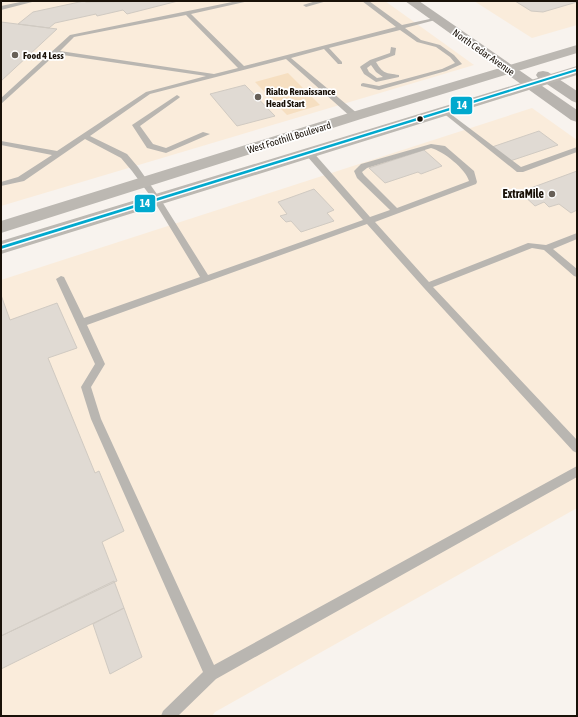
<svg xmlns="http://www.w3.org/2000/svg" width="578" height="717" font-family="'Asap Condensed',sans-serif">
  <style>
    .built { fill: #faecdb }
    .green { fill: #f6dfc1 }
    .building { fill: #e0dad3; stroke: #d0cac2 }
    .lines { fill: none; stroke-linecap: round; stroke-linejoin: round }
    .service { fill: #b9b6b1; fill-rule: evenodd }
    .secondary { fill: #b8b4af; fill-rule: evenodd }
    .primary { fill: #bcb8b2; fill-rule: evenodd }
    .bus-1-casing { stroke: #fff; stroke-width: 3 }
    .bus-1 { fill: #00a9ce; fill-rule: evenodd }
    .poi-dot { fill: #676058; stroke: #fff; stroke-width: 1.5 }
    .bus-dot { fill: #191108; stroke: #fff; stroke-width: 1.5 }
    .labels { text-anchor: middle; stroke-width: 3.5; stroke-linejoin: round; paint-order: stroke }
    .far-street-label { font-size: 10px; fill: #191108; stroke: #fff }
    .far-poi-label { font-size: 10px; font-weight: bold; fill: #191108; stroke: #fff; text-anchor: start }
    .poi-label { font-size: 12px; font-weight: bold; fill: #191108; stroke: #fff; text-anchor: end }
    .line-badge { stroke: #fff; stroke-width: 1.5 }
    .badge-label { font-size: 11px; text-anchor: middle; font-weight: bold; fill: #fff }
  </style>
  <rect width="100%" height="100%" fill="#f8f3ee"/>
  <!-- built -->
  <path class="built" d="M10,1h375l89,64 -473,141v-203z
    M474,1h103v24l-45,13z
    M532,108l45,32v368l-362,204 -3,4h-211v-436z"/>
  <!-- green -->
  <path class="green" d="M288,73l32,32 -33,10 -32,-33z"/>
  <!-- building -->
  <path class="building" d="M84,1l2,1 92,-1 -51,13 -4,-4 -26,6 -1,-2 -41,9 -6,5 -31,-4 15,-12z
    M515,1h62v1l-34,10 -12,-1z
    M1,22l56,7 -56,52z
    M245,85l30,31 -38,10 -27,-32z
    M539,131l19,14 -48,16 -18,-14z
    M424,150l18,16 -21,8 -3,-2 -33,11 -16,-15z
    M577,171v39l-6,3 -12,-9 -10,3 -5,-5 -9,4 -15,-14z
    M314,189l20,21 -7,3 7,8 -33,11 -10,-11 -5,1 -6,-6 7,-2 -9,-12z
    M1,295l9,25 47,-17 20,45 -29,10 47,115 4,-2 25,60 -22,11 15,39 -116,55z
    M114,581l10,27 -123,61v-33z
    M124,608l18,49 -32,17 -17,-50z"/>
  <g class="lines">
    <!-- service -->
    <path class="service" d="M25,1h11l-35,9v-4z
      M237,1h12l-58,13 53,52 152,-39 -34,-26h7l33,24 37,-8v2l-34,9 16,12 19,5 14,10 8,9 -16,7 -67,19 -18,-4v-2l2,-1 16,3 63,-17 13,-6 -5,-6 -14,-10 -19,-5 -17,-12 -71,18 13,14v2h-4l-14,-15 -33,9 67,56v4h-6l-66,-59 -136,35 -60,42 37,18 11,13 23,33 47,75 155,-55 -57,-65v-4h6l58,66 20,-7 -33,-32 -3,-7 7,-7 70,-20 14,2 29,25 3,11 -1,2 -101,38 54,60 99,-39 18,2 31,-12v6l-24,10 24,20v8l-3,-1 -30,-26 -12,-2 -99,39 144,153v13l-4,-2 -149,-163 -57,-64 -280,101 18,39 -14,23 10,32 113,246 363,-199v11l-361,202 -38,37h-17l2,-5 40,-39 -112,-253 -10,-32 14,-23 -39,-85 5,-3 3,1 20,41 116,-41 -46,-76 -22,-30 -11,-13 -36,-19 -61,42 -23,5v-4l17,-5 34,-22 -51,-10v-4l56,10 89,-59 60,-16 -150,-22 -55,50v-6l69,-63zM186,15l52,53 -24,6 -154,-23 14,-14zM431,148c12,3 35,21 38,33l-72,27 -33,-33 -2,-3 5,-4z
      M316,1h11l-21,6 -3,-2z
      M391,47l5,1 -1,7 -19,7c7,12 10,11 23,13v2l-23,5 -12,-8 -4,-7 1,-1 9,-6 20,-7zM371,65l5,7 7,5 -6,1 -8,-6 -2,-4z
      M177,95l3,2 -1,1 -39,28 13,18 13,4 37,-16 7,2 -44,19 -19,-5 -15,-23z
      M444,109l77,58 56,-20v5l-54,20h-6l-75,-60 -2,-1z"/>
    <!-- secondary -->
    <path class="secondary" d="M405,1h14l158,109v12l-6,-2z
      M543,71l5,1 29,19v12l-5,-2 -34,-23 -2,-3 2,-3z"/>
    <!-- primary -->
    <path class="primary" d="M577,45v8l-216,66 -360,114v-12l348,-108z
      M577,66v9l-576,179v-13z"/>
    <defs>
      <path id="bus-1" d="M576,69h1v2l-576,178v-3z"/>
    </defs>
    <!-- bus-1 casing -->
    <use href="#bus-1" class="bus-1-casing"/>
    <!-- bus-1 -->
    <use href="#bus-1" class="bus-1"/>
  </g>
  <!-- markers -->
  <g class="poi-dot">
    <circle cx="15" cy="55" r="4"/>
    <circle cx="258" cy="97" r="4"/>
    <circle cx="552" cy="194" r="4"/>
  </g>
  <circle class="bus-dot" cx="420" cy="119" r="3.5"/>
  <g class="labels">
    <!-- far-street labels -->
    <g class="far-street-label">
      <text transform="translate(484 52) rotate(35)" y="4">North Cedar Avenue</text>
      <text transform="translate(289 137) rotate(-17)" y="4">West Foothill Boulevard</text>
    </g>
    <!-- far-poi labels -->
    <g class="far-poi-label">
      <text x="23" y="59">Food 4 Less</text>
      <text x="266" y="95">Rialto Renaissance<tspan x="266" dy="12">Head Start</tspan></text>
    </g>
    <!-- poi labels -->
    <g class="poi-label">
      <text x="544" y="198">ExtraMile</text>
    </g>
  </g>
  <g class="line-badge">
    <rect x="450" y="96" width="23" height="19" rx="4" fill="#00a9ce"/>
    <rect x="134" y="194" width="22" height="19" rx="4" fill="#00a9ce"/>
  </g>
  <g class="badge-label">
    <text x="462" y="109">14</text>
    <text x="145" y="207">14</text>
  </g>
  <!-- border -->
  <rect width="578" height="717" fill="none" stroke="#191108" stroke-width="4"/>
</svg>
